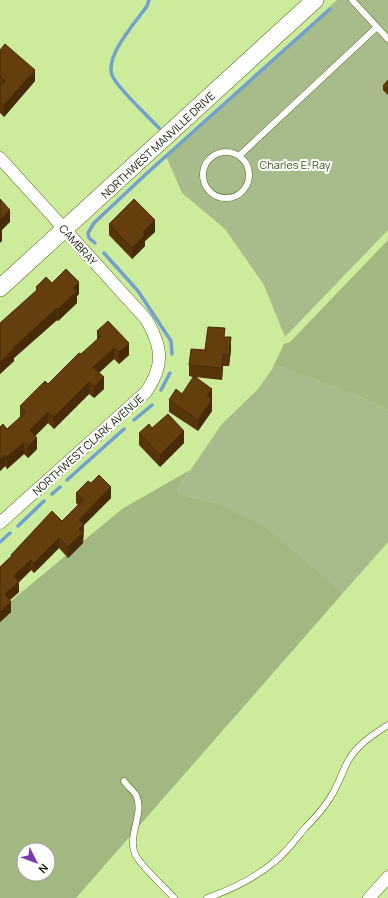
<svg xmlns="http://www.w3.org/2000/svg" width="388" height="898" font-family="Manrope,sans-serif">
  <style>
    .green { fill: #a7bc8a }
    .forest { fill: #a1b880; fill-rule: evenodd }
    .lines { fill: none; stroke-linecap: round; stroke-linejoin: round }
    .stream { stroke: #71a1cc; stroke-width: 3.5 }
    .lane-casing { stroke: #506a1a; stroke-width: 7 }
    .street-casing { stroke: #506a1a; stroke-width: 13 }
    .secondary-casing { stroke: #506a1a; stroke-width: 18 }
    .lane { stroke: #fff; stroke-width: 6 }
    .street { stroke: #fff; stroke-width: 12 }
    .secondary { stroke: #fff; stroke-width: 17 }
    .wall { fill: #57350b }
    .shaded-wall { fill: #472b09 }
    .building { fill: #653e0d; stroke: #472b09 }
    .labels { text-anchor: middle; stroke-width: 4; stroke-linejoin: round; paint-order: stroke }
    .street-label { font-size: 11px; fill: #131e00; stroke: #fff }
    .park-label { font-size: 11px; fill: #3e5316; stroke: #fff }
  </style>
  <rect width="100%" height="100%" fill="#ccec9c"/>
  <!-- green -->
  <path class="green" d="M337,0h51v230l-103,107 -21,-52 -39,-56 -43,-36 -16,-37z
    M275,365l79,29 34,16v132l-45,51 -125,-89 -37,-10 -4,-4 44,-65 37,-36z"/>
  <!-- forest -->
  <path class="forest" d="M388,240v170l-34,-16 -79,-29 -3,4 12,-25 6,-2z
    M190,470l-13,20 4,4 37,10 44,21 81,68 -267,305h-76v-288l122,-101zM24,850h24v24h-24z"/>
  <g class="lines">
    <!-- stream -->
    <path class="stream" d="M149,0l-2,6c-11,16 -42,49 -35,69 4,12 37,42 47,53
      M95,243l-6,-5 -1,-5 6,-10 51,-48 185,-166
      M104,253l34,38 33,50 1,13
      M161,390l9,-17
      M134,420l18,-15
      M67,480l57,-51
      M52,494l8,-7
      M18,526l26,-25
      M0,542l10,-9"/>
    <defs>
      <path id="lane" d="M352,0l36,39
        M203 175a23 23 0 1 1 46 0a23 23 0 1 1-46 0Z
        M239,156l138,-129
        M124,781c3,5 9,9 12,14 9,18 -9,40 -1,59 7,14 29,32 39,44
        M207,898c23,-8 48,-20 67,-36 12,-9 21,-22 31,-34 9,-9 18,-19 25,-30 7,-11 11,-22 16,-33 8,-18 26,-30 42,-40"/>
      <path id="street" d="M0,158l146,161c16,27 19,46 0,73l-146,131
        M369,898l19,-21"/>
      <path id="secondary" d="M0,288l315,-288"/>
    </defs>
    <!-- lane casing -->
    <use href="#lane" class="lane-casing"/>
    <!-- street casing -->
    <use href="#street" class="street-casing"/>
    <!-- secondary casing -->
    <use href="#secondary" class="secondary-casing"/>
    <!-- lane -->
    <use href="#lane" class="lane"/>
    <!-- street -->
    <use href="#street" class="street"/>
    <!-- secondary -->
    <use href="#secondary" class="secondary"/>
  </g>
  <!-- wall -->
  <path class="wall" d="M0,50l35,31 -31,36 -4,-4z
    M388,80v15l-5,-5v-4z
    M109,224l46,8 -10,9v5l-13,13 -23,-24z
    M52,283l27,11 -2,2v7l-19,18 -1,-1 -43,38v3l-14,13 36,-83v-4z
    M97,331l32,24 -10,9 -5,-5 -15,14 5,16 -10,9 -5,-4 -35,35 -6,-6 -13,13 2,13 -9,9 -4,-4 -17,15 -2,-3 -5,5v-44l7,2 13,-12v-11l28,-22 49,-44z
    M225,337l6,12 -2,17h-6l-1,14 -28,-3 18,12v22l-14,20 -29,-19v-12l13,-6 11,-17 -4,-1v-11l16,-15z
    M152,428l32,15 -24,24 -21,-22v-12z
    M91,483l20,15 -27,27 -1,18 -15,15 -9,-10 -25,25 -3,-3 -12,12v10l-9,8 1,12 -11,10v-55l11,-11v-1l51,-34 16,-16 -2,-2v-10z"/>
  <!-- shaded-wall -->
  <path class="shaded-wall" d="M35,70v11l-31,36v-12z
    M10,210v12l-8,8v11l-2,2v-23z
    M155,220v12l-10,9v5l-13,13v-11l11,-16z
    M79,282v12l-2,2v7l-19,18v-12l15,-21z
    M57,308v12l-43,38v3l-14,13v-12l13,-14z
    M231,337v12l-2,17v-11z
    M129,343v12l-10,9v-12z
    M114,348v11l-21,19v-11z
    M223,354v12l-1,14v-12z
    M104,377v12l-10,9v-11z
    M89,382v12l-35,35v-12z
    M212,389v22l-14,20v-11l9,-24z
    M48,412v11l-18,18v-11z
    M184,431v12l-24,24v-12z
    M37,438v11l-9,9v-12z
    M24,442v12l-17,15v-12z
    M5,455v11l-5,5v-11z
    M111,487v11l-27,27 -1,18 -15,15v-11l11,-27z
    M59,538v10l-25,25v-10z
    M31,560v10l-12,12v10l-14,12v-10l9,-18z
    M11,602v10l-11,10v-10z"/>
  <!-- building -->
  <path class="building" d="M5,44l30,26 -31,35 -4,-3v-16l5,-5 -5,-4v-27z
    M388,80v11l-5,-5z
    M0,199l10,11 -10,10z
    M134,199l21,21 -12,12 2,3 -13,13 -23,-24z
    M66,269l13,13 -6,6 4,3 -19,18 -1,-1 -44,40 1,1 -14,13v-39l38,-34 -2,-2 10,-10 6,6z
    M108,321l21,22 -10,9 -5,-4 -21,19 11,10 -10,10 -5,-5 -35,35 -6,-5 -18,18 7,8 -9,8 -4,-4 -17,15 -2,-2 -5,5v-33l3,-3 4,5 19,-17 -6,-6 25,-25 3,3 31,-31 2,1 20,-18 -4,-5z
    M208,327l17,1 -1,9h7l-2,18 -6,-1 -1,14 -33,-3 2,-16 14,1z
    M194,376l18,13 -5,7 5,3 -14,21 -29,-20 7,-11 6,5z
    M168,414l16,17 -24,24 -21,-22 10,-9 3,4z
    M99,475l12,12 -32,33 5,4 -5,5 4,4 -15,14 -9,-9 -25,25 -3,-3 -17,16 5,6 -14,12 6,8 -11,10v-45l12,-11 -1,-1 41,-44 10,10 21,-21 -7,-7 12,-12 3,2z"/>
  <g class="labels">
    <!-- street labels -->
    <g class="street-label">
      <text transform="translate(158 145) rotate(-43)" y="4">NORTHWEST MANVILLE DRIVE</text>
      <text transform="translate(78 245) rotate(48)" y="4">CAMBRAY</text>
      <text transform="translate(88 445) rotate(-42)" y="4">NORTHWEST CLARK AVENUE</text>
    </g>
    <!-- park labels -->
    <g class="park-label">
      <text x="295" y="169">Charles E. Ray</text>
    </g>
  </g>
  <!-- north arrow -->
  <g transform="translate(36 862) rotate(132)"><circle r="19" fill="#ffffff" stroke="#a1a599"/>
  <path d="M0-3L7 15L0 10L-7 15Z" fill="#7939ad"/>
  <text y="-6" font-size="11" font-weight="bold" text-anchor="middle" fill="#131e00">N</text>
  </g>
</svg>
